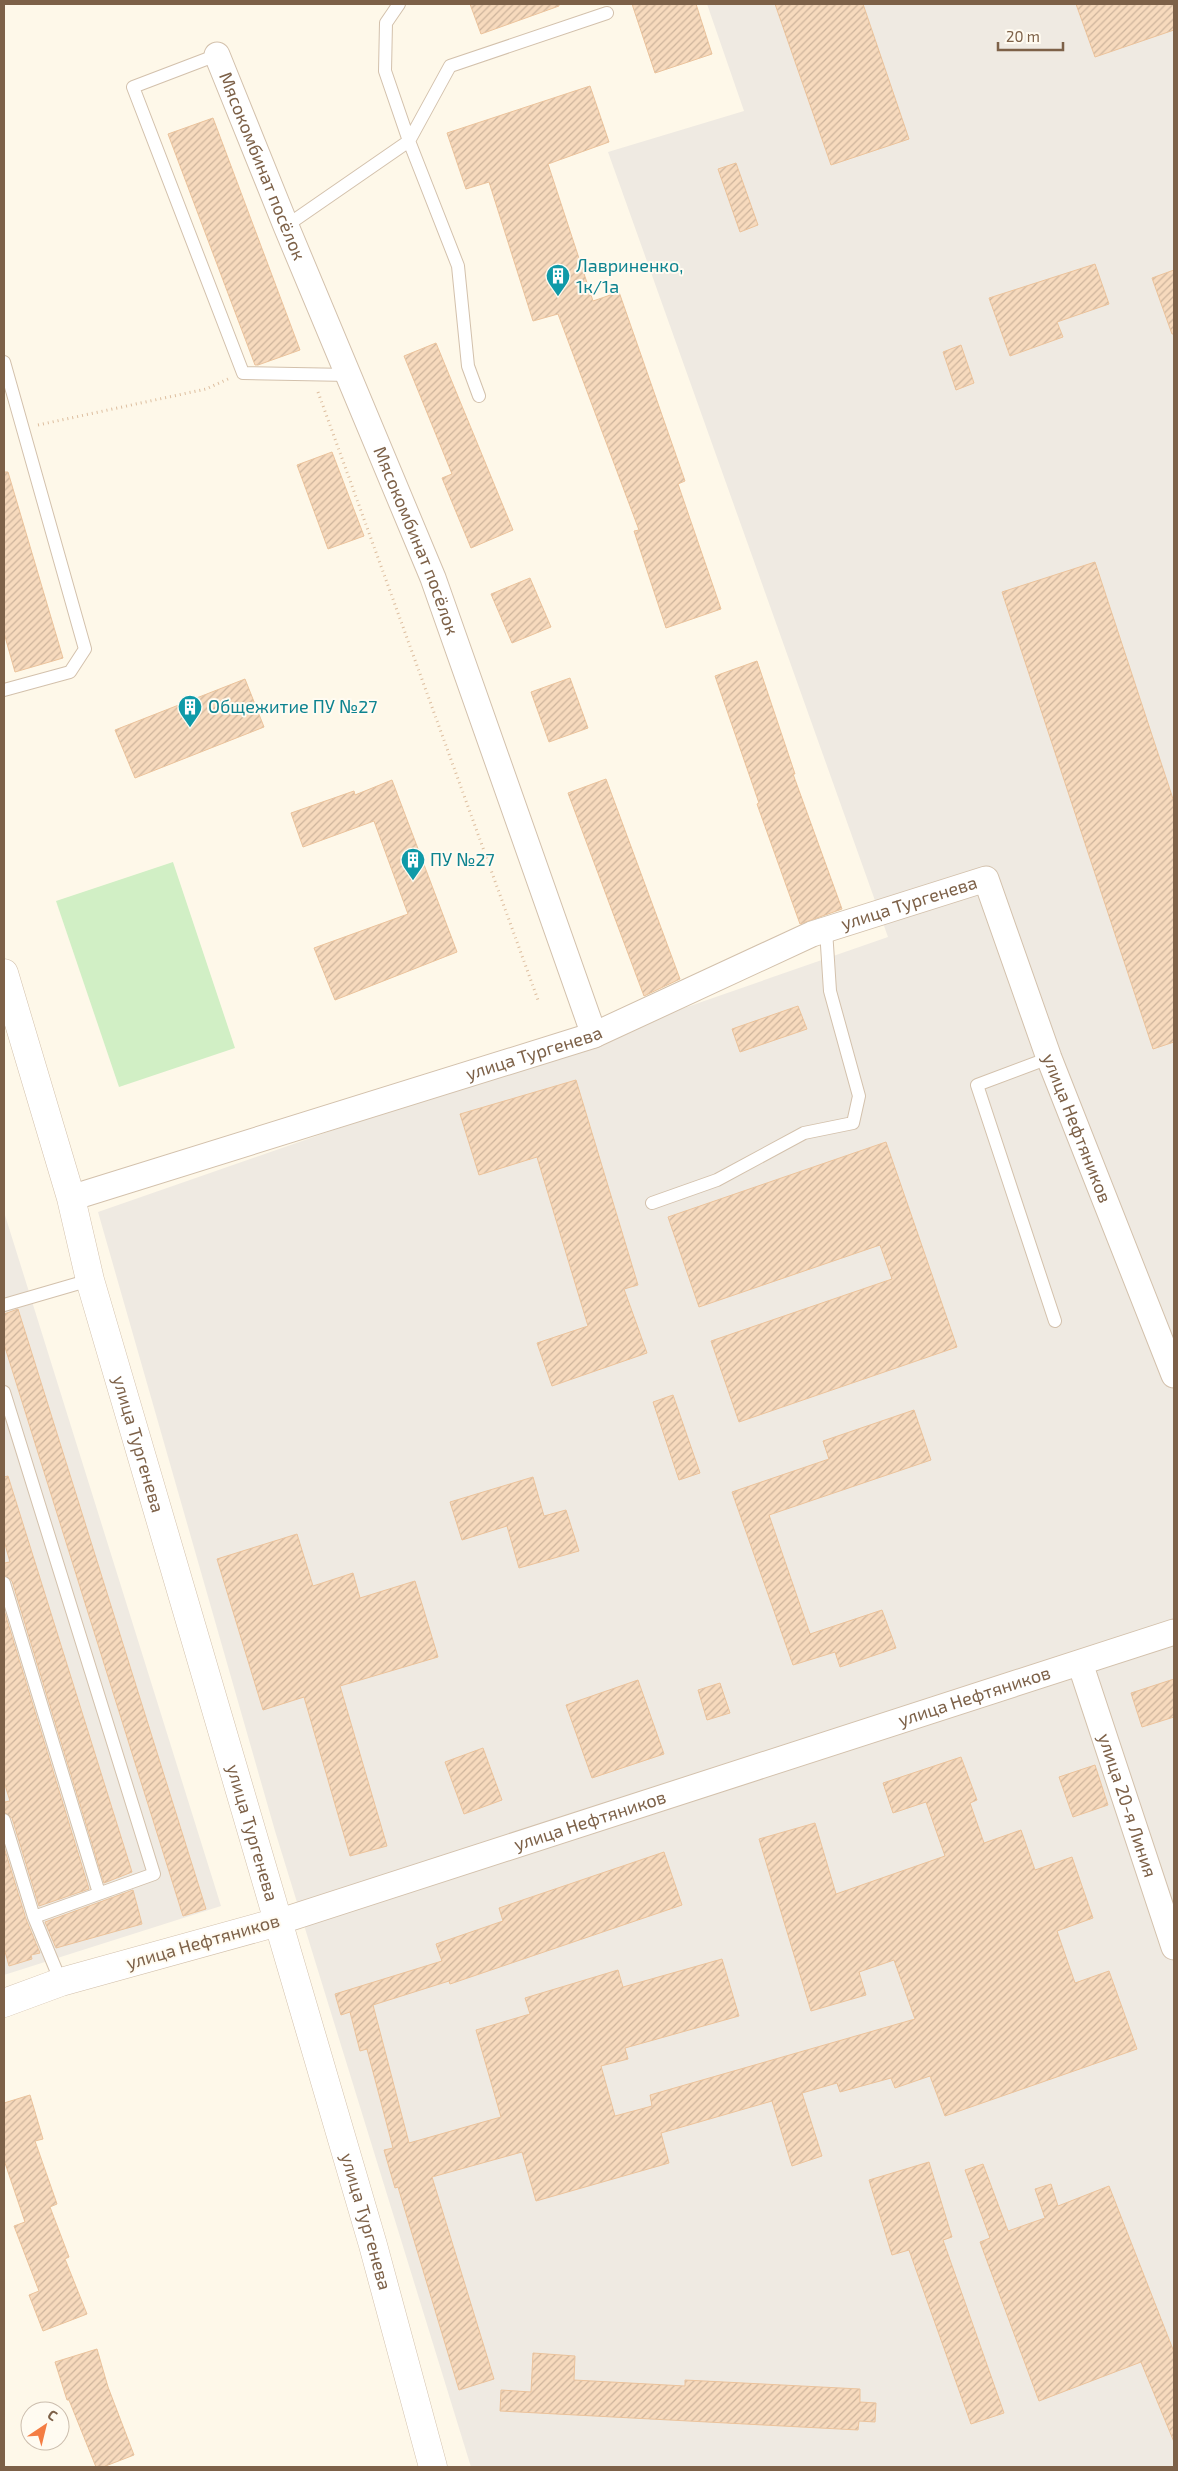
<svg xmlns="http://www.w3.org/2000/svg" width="1178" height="2471" font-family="'Exo 2',sans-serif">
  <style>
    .industrial { fill: #efeae2 }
    .pitch { fill: #d1efc5 }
    .building { fill: url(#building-hatch); stroke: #ebc39c }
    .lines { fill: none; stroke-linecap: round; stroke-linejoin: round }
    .service-casing { stroke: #d3c1ac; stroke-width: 14 }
    .minor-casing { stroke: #d3c1ac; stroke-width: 27 }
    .tertiary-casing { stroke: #d3c1ac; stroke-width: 29 }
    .path { stroke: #ddbe9f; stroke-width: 3; stroke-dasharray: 1 4; stroke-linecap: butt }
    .service { stroke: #fff; stroke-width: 12 }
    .minor { stroke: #fff; stroke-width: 25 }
    .tertiary { stroke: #fff; stroke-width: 28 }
    .labels { text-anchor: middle; stroke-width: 4; stroke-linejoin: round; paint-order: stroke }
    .street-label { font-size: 18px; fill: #7d6148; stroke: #fffbf1 }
    .culture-label { font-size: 18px; fill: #0d838f; stroke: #fffbf1; text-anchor: start }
  </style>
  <defs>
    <pattern id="building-hatch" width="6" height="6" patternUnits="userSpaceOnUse" patternTransform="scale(1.25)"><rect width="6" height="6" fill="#f7dabd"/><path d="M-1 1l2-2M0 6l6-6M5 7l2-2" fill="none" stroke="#cdb49c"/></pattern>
  </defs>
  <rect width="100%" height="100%" fill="#fef8e9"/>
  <!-- industrial -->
  <path class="industrial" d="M707,4h467v2463h-703l-196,-636 -177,-619 790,-275 -280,-785 136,-41z
    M4,1212l217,694 -217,69z"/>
  <!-- pitch -->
  <path class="pitch" d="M173,862l62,186 -116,39 -63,-186z"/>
  <!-- building -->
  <path class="building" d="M470,4h89v2l-78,28z
    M632,4h64l16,50 -57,19z
    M775,4h88l46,135 -78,26z
    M1076,4h98v26l-79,27z
    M590,86l19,56 -61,22 45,137 26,-9 66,189 -7,3 43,125 -55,19 -32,-97 5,-1 -81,-216 -25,7 -44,-139 -23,7 -19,-56z
    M213,118l87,232 -42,15h-3l-87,-231z
    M736,163l22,62 -18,7 -22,-63z
    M1095,264l14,40 -52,18 6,15 -53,19 -21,-58z
    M1174,270v64h-2l-20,-56z
    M436,343l77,187 -42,18 -29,-70 10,-4 -48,-118z
    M961,345l13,38 -18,7 -13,-38z
    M332,452l32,84 -36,13 -31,-84z
    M4,472h4l55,186 -48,14 -11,-39z
    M1095,562l79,240v240l-21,7 -151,-457z
    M530,578l21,49 -39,16 -21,-49z
    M757,661l38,113h-2l49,135 -42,15 -43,-120 2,-1 -44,-127z
    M570,678l18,50 -39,14 -18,-50z
    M245,679l19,48 -129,51 -20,-48z
    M606,779l74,200 -36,17 -76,-203z
    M392,780l65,172 -122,48 -21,-52 94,-34 -34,-93 -71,26 -12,-34 63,-22 1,4z
    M798,1006l9,23 -67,23 -8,-23z
    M576,1080l62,205 -14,4 23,64 -95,33 -15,-43 51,-17 -51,-169 -58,18 -19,-61z
    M886,1142l71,205 -218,75 -28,-81 181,-62 -12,-34 -181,62 -31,-90z
    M18,1309l188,600 -23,7 -179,-572v-30z
    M673,1395l27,78 -21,7 -26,-78z
    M914,1410l17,50 -162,55 41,119 72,-24 14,38 -56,19 -5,-15 -42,13 -61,-173 97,-33 -6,-18z
    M8,1476l124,396 -28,11 -92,-302 -8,-6v-12l6,-1 -6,-21v-64z
    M533,1477l11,39 22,-6 13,41 -60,17 -12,-42 -45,14 -12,-38z
    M297,1534l16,52 40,-13 7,25 55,-17 23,76 -98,29 47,160 -37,10 -46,-159 -41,13 -46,-151z
    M4,1610l85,279 -50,17 -27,-88 -8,-6v-10l6,-1 -6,-19z
    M1174,1679v38l-32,10 -11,-34z
    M638,1680l26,74 -72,24 -26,-73z
    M720,1683l10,30 -23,7 -9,-30z
    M483,1748l19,52 -38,14 -19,-52z
    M961,1757l16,43 -7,3 14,40 37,-13 14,40 37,-13 21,61 -36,13 18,52 34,-12 28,78 -192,67 -15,-40 -35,12 -4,-10 -51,14 -3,-9 -35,10 20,63 -30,10 -20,-65 -111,32 8,30 -133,38 -14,-49 -90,25 62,202 -35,11 -61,-203 -3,1 -11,-38 9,-2 -26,-99 -7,2 -10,-39 -9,3 -6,-21 107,-33 -6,-17 67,-23 -4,-13 165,-56 18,53 -232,79 -1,-3 -76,24 36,138 92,-26 -25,-87 54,-16 -5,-16 93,-28 5,17 99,-28 17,57 -114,32 3,11 -27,7 14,50 37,-10 -2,-11 265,-76 -21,-59 -35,12 7,23 -55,16 -52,-172 56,-16 21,71 109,-38 -19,-54 -33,11 -10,-30z
    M1095,1765l13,40 -35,12 -14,-40z
    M4,1847l22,72 14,34 -9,2 1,4 -23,7 -5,-18z
    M133,1890l9,34 -86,24 -11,-26z
    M30,2095l13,44 -8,2 22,63 -7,3 19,50 -4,2 22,55 -44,17 -14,-36 10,-4 -25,-65 11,-4 -21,-62v-57z
    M929,2162l23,75 -9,3 61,173 -33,11 -62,-174 -17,5 -23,-75z
    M983,2164l25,67 37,-13 -10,-29 16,-5 7,22 51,-20 65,166v90l-33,-80 -102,39 -59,-159 10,-4 -25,-68z
    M97,2349l11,38 26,68 -31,12h-7l-27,-67h-2l-12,-38z
    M533,2353l42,3 -1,24 111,6v-6l175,9v13l16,1 -1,19 -16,-1 -1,9 -358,-19 1,-21 30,2z"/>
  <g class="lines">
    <defs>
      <path id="service" d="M399,4l-13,19 -1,48 24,70 49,125 10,100 11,30
        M217,55l-84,32 110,286 106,2
        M286,226l123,-85 41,-75 157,-53
        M4,362l81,287 -15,23 -66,18
        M1049,1058l-72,27 78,236
        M652,1203l65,-23 87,-47 49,-10 6,-27 -29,-105 -4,-61
        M4,1305l86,-25
        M4,1392l150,482 -120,43 -30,-97
        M4,1583l95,310
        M34,1917l27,65"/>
      <g id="minor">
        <path id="s1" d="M217,55l69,171 147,352 161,457"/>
        <path id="s2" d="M71,1198l523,-163 218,-101 174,-55 63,179 125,317"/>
        <path id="s3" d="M1080,1663l94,284"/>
        <path id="s4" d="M278,1922l896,-290"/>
      </g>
      <g id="tertiary">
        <path id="s5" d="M4,973l67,225 19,82 283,965 60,222"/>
        <path d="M4,2003l57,-21 217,-60"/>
      </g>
    </defs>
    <!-- service casing -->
    <use href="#service" class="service-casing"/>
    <!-- minor casing -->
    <use href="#minor" class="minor-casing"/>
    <!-- tertiary casing -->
    <use href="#tertiary" class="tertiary-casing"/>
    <!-- path -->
    <path class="path" d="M318,392l220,608
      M38,425l168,-36 22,-10"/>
    <!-- service -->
    <use href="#service" class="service"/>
    <!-- minor -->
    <use href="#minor" class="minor"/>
    <!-- tertiary -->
    <use href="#tertiary" class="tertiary"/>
  </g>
  <!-- icons -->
  <defs>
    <symbol id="building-pin" viewBox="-11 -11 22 30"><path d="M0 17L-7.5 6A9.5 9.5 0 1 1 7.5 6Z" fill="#0f9aa8" stroke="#fffbf1"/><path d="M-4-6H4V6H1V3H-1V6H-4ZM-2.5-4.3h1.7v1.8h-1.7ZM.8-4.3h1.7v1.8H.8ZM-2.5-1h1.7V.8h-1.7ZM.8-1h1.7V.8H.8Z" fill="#fff"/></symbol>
  </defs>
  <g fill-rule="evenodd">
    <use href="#building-pin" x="544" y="262" width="28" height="38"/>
    <use href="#building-pin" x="176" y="693" width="28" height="38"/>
    <use href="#building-pin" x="399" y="846" width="28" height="38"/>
  </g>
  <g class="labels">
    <!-- street labels -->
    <g class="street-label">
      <text dy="6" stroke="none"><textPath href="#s1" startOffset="120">Мясокомбинат посёлок</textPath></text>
      <text dy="6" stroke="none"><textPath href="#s1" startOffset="525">Мясокомбинат посёлок</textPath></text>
      <text dy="6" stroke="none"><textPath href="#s2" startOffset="890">улица Тургенева</textPath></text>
      <text dy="6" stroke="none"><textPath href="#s2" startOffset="485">улица Тургенева</textPath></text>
      <text dy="6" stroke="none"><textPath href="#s2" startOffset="1236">улица Нефтяников</textPath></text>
      <text dy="6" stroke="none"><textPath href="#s5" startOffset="490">улица Тургенева</textPath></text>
      <text dy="6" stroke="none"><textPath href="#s4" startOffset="732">улица Нефтяников</textPath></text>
      <text dy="6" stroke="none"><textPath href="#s3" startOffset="150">улица 20-я Линия</textPath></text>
      <text dy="6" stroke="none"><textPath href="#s4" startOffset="328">улица Нефтяников</textPath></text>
      <text dy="6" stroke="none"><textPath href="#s5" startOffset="895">улица Тургенева</textPath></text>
      <text transform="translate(203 1942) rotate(-16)" y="6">улица Нефтяников</text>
      <text dy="6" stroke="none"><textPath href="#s5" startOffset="1300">улица Тургенева</textPath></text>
    </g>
    <!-- culture labels -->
    <g class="culture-label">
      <text x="576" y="272">Лавриненко,<tspan x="576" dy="21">1к/1а</tspan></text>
      <text x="208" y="713">Общежитие ПУ №27</text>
      <text x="430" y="866">ПУ №27</text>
    </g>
  </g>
  <!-- border -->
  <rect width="1178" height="2471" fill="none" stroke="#7d6148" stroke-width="10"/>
  <!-- north arrow -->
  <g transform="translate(45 2426) rotate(35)"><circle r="24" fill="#fffbf1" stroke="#cbbdad"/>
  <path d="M0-4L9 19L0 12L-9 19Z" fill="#f47d43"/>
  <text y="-8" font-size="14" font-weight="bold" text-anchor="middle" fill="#7d6148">С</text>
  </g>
  <!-- scale -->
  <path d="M998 42v8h65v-8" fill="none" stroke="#7d6148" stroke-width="2.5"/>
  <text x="1006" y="42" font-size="15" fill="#7d6148" stroke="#fffbf1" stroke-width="4" paint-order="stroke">20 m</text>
</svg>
